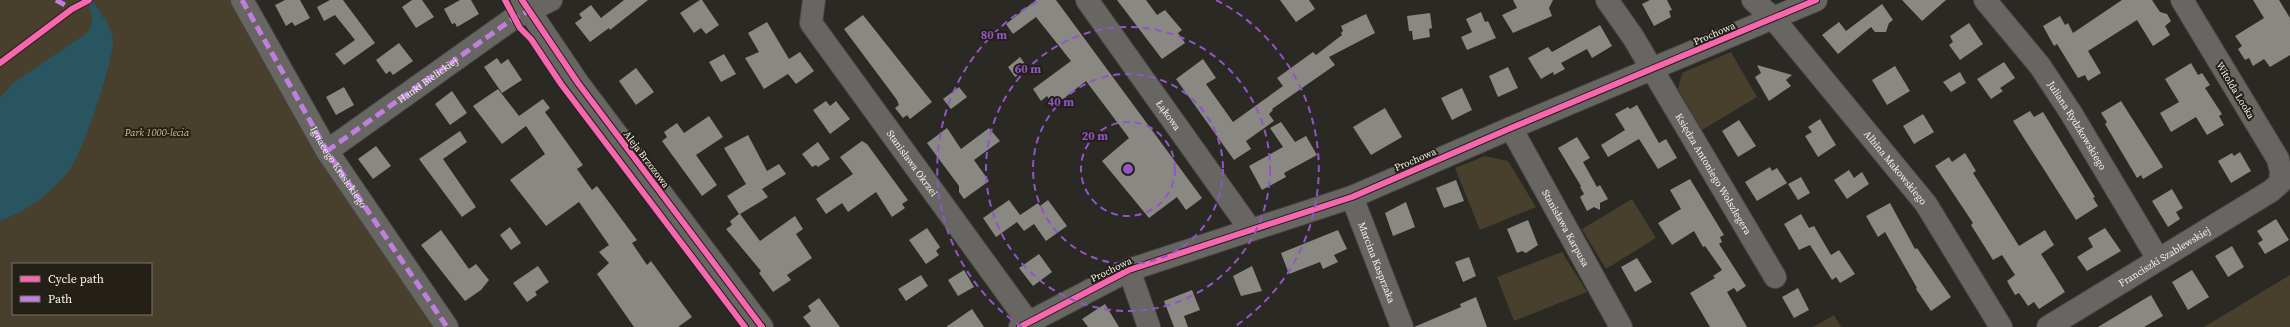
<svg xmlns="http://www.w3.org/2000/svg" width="2290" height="327" font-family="'Source Serif 4',serif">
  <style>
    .green { fill: #483f2c; fill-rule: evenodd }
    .water { fill: #28555f }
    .building { fill: #8a8883 }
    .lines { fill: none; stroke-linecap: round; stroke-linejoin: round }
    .minor-casing { stroke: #484742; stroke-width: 24 }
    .minor { stroke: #686663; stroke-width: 22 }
    .quiet { stroke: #c07fdc; stroke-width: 5; stroke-dasharray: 10 5; stroke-linecap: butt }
    .cycleway-casing { stroke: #242018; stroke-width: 8 }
    .cycleway { stroke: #f766af; stroke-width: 6 }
    .ring { fill: none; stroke: #9354c8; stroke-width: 2; stroke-dasharray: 7 5 }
    .labels { text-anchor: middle; stroke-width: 4; stroke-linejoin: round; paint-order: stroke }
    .street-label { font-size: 10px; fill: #f5f2ec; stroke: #242018 }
    .park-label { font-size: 10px; font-style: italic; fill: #dfbf82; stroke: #242018 }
    .centre { fill: #9354c8; stroke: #242018; stroke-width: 2 }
    .ring-label { font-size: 12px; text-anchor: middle; font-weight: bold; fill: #9354c8; stroke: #242018; stroke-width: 4; stroke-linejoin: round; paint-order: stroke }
  </style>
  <rect width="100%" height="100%" fill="#2b2924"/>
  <!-- green -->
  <path class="green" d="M0,0h235l203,327h-438zM13,264h138v50h-138z
    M1731,52l26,45 -55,33 -24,-41 4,-16z
    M1485,156l23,5 28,46 -56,23 -25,-62z
    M1632,199l24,39 -50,31 -24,-40z
    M1562,252l25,40 -73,29 -17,-44z
    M2290,275v52h-86z
    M1834,315l7,12h-28z"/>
  <!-- water -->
  <path class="water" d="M86,0h7l10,18 2,-1c3,7 7,15 8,23 1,20 -30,112 -43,129 -17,23 -43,42 -70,52v-123l13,-15 74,-50c9,-11 5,-21 -1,-33z"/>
  <!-- building -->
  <path class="building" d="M285,0h15l10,18 -15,8 -3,-4 -6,4 -11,-21z
    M330,0h13l32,43 -31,22 -9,-11 20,-14 -20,-25 -11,6 -7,-14z
    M412,0h10l12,17 -18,11 -14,-21z
    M460,0h11l8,14 -22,13 -2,-4 -3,1 -8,-15z
    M624,0h24l-38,30 -1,-2 -19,14 -15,-19 7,-5 -3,-4 12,-9 10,13z
    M700,0h2l17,25 -13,9 -5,-6 -7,5 -14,-20z
    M1036,0h20l146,198 -5,4 -11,8 -9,-13 -28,21 -47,-57 27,-23 -43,-57 -32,25 -7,-10 -6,5 -8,-12 38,-28 -35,-44 -23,17 -7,-10z
    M1117,0h29l11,15 8,-5 17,20 -4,3 7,10 -23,16z
    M1280,0h29l6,9 -19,13z
    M1513,0h40l-4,8 3,8 -39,17 -11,-18 15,-7z
    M1650,0h17l5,10 -3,1 2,6 -17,9 -12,-22z
    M1902,0h44l-24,21z
    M2122,0h30l8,12 7,2 4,7 -6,5 5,9 -17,11 -16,-26 -49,31 13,22 -13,8 -3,-6 -7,3 -21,-34 -3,2 -11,-20 17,-10 5,9 3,-2 5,10z
    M2253,0h26l11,18v37l-20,12 -6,-8 -11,7 -4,-8 -4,2 -7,-11 4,-3 -7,-10 29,-18z
    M1882,4l11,16 -4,3 -3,9h-11l-4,-5 -33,27 -16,-19 17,-13 7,9z
    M1481,12l4,10 3,-1 8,17 -29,12 -6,-13 11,-5 -6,-13z
    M1430,13l2,15 -3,1 1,8 -17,3 -1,-9h-3l-2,-15z
    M1366,14l9,19 -46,24 6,8 -63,44 1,1 -4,4 5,7 -28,20 5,8 -17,11 -58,-81 27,-20 13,19 -10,6 27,38 50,-36 -6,-8 36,-26 3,3 26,-20 -1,-2 2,-2 -2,-5z
    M863,15l69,87 -22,17 -3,-4 -4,3 -8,-10 4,-3 -2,-5 -53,-71z
    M767,22l22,37 11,-7 14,19 -18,13 -8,-10 -24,15 -19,-31 14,-6 -11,-19z
    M1969,23l14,21 -23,16 -11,-15 4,-3 -3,-6z
    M1600,25l12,21 -20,12 -5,-9 -26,14 4,6 -11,6 -1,-3 -12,7 -13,-21 20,-11 4,5z
    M399,43l14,18 -20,14 -3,-4 -4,3 -10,-14z
    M724,54l12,20 -15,8 -12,-20z
    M1020,57l8,11 -13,9 -7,-10z
    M497,58l4,6 7,-5 14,21 -20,13 -18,-26z
    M2004,62l11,16 -15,10 3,3 -12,8 -14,-20z
    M2191,63l7,12 4,-2 8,12 -5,3 17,26 -3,2 5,9 -17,10 -11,-18 -25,15 -11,-19 19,-11 -14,-23z
    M1757,65l35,10 -6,5 5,6 -22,15 -14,-24 6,-4z
    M1895,66l15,25 -23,14 -15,-25z
    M1508,67l10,21 -20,9 -9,-21z
    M636,68l18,24 -18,13 -17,-24z
    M1960,72l6,11 -15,9 -8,-10z
    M344,87l10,18 -18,10 -10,-18z
    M959,87l8,10 -16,12 -8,-10z
    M1462,88l10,22 -20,10 -11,-22z
    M498,89l21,27 24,-17 7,9 -5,4 38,53 -6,4 15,21 5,-4 40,54 -5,3 15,22 4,-4 41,56 -14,10h-44l-37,-53 12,-11 -10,-11 10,-7 -30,-43 -33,24 -36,-46 35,-26 -19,-28 -24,18 -29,-38z
    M452,91l15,22 -17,12 -15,-21z
    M826,101l4,5 6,-5 14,18 -20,15 -17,-24z
    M2121,101l42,66 -20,12 -2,-4 -4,3 -32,-54 2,-2 -6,-9z
    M1637,105l22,38 7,-4 11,19 -19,11 -19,-30 -31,18 -7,-12 24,-15 -10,-16 13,-7 2,2z
    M1385,108l17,29 -31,18 -18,-28z
    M2030,111l4,6 9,-5 52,85 -2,1 5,8 -22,14 -63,-99z
    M1923,114l11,18 -20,12 -11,-18z
    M709,116l14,21 -27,18 21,30 -15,11 -40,-55 5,-4 -3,-5 13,-9 7,10z
    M1820,119l16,26 -18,12 -13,-21 7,-4 -4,-5z
    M1739,120l17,26 -18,11 -16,-26z
    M1281,122l14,20 11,-6 11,19 -33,18 2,4 -24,13 -13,-24 34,-19 -13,-19z
    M947,128l14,21 28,-21 11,13 -26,19 15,21 -25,18 -5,-7v-6l-32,-43z
    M460,131l7,11 -24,17 33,48 -14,10 -43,-58z
    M748,135l19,36 12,-7 7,10 -24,15 6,8 -28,17 20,27 35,-25 8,13 -7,5 16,24 -25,17 4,5 -18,12 -14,-19 2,-2 -35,-42 6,-4 -2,-4 9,-7 -12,-18 19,-12 -22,-36z
    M1577,137l13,21 -7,4 14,25 3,-2 8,14 -8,4v7l-6,-3 -7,4 -7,-14 4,-3 -4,-7 1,-1 -23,-38z
    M862,141l5,3 41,56 -6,4 3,4 -13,9 -16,-25 -28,20 -6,-9 -16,11 -10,-15 37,-25 -13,-17z
    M818,142l12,17 -12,8 -2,-2 -4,2 -10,-13z
    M376,146l15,20 -18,13 -15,-20z
    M2240,152l11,19 -20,12 -13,-22 14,-8 2,3z
    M1965,153l11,18 -3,2 46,73 26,-16 9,15 -13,9 24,38 -26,17 -5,-7 -6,4 -9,-13 -4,2 -8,-14 8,-6 -13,-20 -9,5 -22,-35 2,-2 -38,-57 14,-9 3,5z
    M1770,167l2,4 5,-3 10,15 -30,18 -12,-19z
    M1849,170l5,8 8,-6 7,12 -22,15 -13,-19z
    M1801,177l9,16 -12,7 -10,-16z
    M1690,179l34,56 -4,2 2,5 -3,2 27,42 -9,6 -3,-4 -7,4 20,35h-37l-20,-34 25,-15 -2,-2 9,-6 -17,-24 -2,1 -9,-16 -22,14 -14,-22 23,-14 -11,-19z
    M1456,180l8,21 -20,7 -8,-20z
    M2172,189l11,19 -7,4 4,7 -12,8 -16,-26z
    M1009,200l11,15 18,-12 2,3 8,-6 19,26 -21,15 -12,-17 -10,7 -7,-9 -21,15 -13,-19z
    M1406,202l9,25 -22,9 -8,-23z
    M1890,203l25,46 2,-1 34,49 -20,14 -15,-22 1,-1 -32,-56 -7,5 -12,-21z
    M1801,214l8,14 5,-2 17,29 8,-5 16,24 -15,9 -4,-6 -4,3 -22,-35 -11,5 -15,-26z
    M2276,219l13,21 -24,14 -7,-11 5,-3 -6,-9z
    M1528,220l10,25 -12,8 -4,-2 -5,2 -10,-24z
    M510,227l11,16 -10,7 -11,-15z
    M927,228l13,19 -4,4 3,4 -13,9 -17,-24z
    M2105,228l16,23 -34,20 -10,-14 16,-10 -5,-9z
    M441,230l28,39 7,-5 13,16 -8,10 -16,11 -44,-56z
    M1338,230l9,19 -13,6 4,7 -15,7 -3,-7 -31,12 -8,-21z
    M2232,246l12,21 -16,10 -13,-21z
    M1039,254l13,18 -19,14 -14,-18z
    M1469,257l7,19 -13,6 -8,-20z
    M1637,258l15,24 -17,10 -14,-25z
    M538,266l11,16 -14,10 2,3 -10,7 -14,-19z
    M1252,266l10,25 -21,5 -8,-20z
    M964,270l10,17 -16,9 -10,-16z
    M2192,270l17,27 -21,13 -16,-28z
    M921,275l7,11 -22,15 -8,-12z
    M1798,288l11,22 -15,8 -12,-21z
    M1192,290l8,20 -16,6 4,11h-14l-10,-26z
    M2151,295l12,21 -19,11h-46z
    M1476,297l11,30h-73l47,-20 -1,-3z
    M819,298l21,29h-29l-8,-10 8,-6 -3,-5z
    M1105,304l14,23h-31l-6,-8z
    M972,309l12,18h-38z"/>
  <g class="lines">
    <defs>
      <g id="minor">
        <path d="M242,0l85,151 120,176"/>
        <path d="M522,0l56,83 184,244"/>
        <path id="s1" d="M814,0l-3,23 217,299"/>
        <path id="s2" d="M1087,0l163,229"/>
        <path id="s3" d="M1607,0l26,37 142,240"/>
        <path id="s4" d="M1753,0l20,18 153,186 75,123"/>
        <path id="s5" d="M1985,0l55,66 31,47 87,146"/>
        <path id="s6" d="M1511,128l110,199"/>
        <path id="s7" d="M327,151l187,-133 37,-18"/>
        <path id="s8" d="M1352,197l50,130"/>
        <path d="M1129,270l20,57"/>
        <path d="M1020,327l109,-57 223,-73 159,-69 305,-128"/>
        <path id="s9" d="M2048,327l223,-136 9,-8 1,-12 -3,-12 -96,-159"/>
      </g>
    </defs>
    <!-- minor casing -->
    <use href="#minor" class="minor-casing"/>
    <!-- minor -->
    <use href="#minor" class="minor"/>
    <!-- quiet -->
    <g class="quiet">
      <path d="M56,0l16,9"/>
      <path id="s10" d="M242,0l85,151 120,176"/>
      <path d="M327,151l187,-133 15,-7"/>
    </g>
    <defs>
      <path id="cycleway" d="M505,0l15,28 11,11 30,45 184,243
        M522,0l56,83 184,244
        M0,63l72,-54 17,-9
        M1020,327l109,-57 223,-73 159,-69 305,-128"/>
    </defs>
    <!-- cycleway casing -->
    <use href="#cycleway" class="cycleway-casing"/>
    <!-- cycleway -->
    <use href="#cycleway" class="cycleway"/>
  </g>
  <!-- distance rings -->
  <g class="ring">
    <circle cx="1128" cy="169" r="47"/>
    <circle cx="1128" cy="169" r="95"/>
    <circle cx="1128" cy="169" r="142"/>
    <path d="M1022 327A190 190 0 0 1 1040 0M1216 0A190 190 0 0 1 1234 327"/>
  </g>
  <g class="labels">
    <!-- street labels -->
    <g class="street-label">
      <text transform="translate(1714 33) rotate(-23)" y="4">Prochowa</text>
      <text dy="4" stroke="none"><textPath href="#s7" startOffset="123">Hanki Bielickiej</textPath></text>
      <text transform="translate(2236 90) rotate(59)" y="4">Witolda Looka</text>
      <text dy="4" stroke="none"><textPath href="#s2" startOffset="141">Łąkowa</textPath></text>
      <text dy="4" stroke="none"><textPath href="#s5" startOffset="156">Juliana Rydzkowskiego</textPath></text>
      <text transform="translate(647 159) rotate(53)" y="4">Aleja Brzozowa</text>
      <text transform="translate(1415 159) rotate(-23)" y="4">Prochowa</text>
      <text dy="4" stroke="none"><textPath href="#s1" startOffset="196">Stanisława Okrzei</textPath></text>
      <text dy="4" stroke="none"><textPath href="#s10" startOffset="193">Ignacego Krasickiego</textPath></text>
      <text dy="4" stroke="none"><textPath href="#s4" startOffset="220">Albina Makowskiego</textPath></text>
      <text dy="4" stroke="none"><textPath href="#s3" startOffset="204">Księdza Antoniego Wolszlegera</textPath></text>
      <text dy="4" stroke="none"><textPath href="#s6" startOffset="114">Stanisława Karpusa</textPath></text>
      <text dy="4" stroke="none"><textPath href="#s9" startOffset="136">Franciszki Szablewskiej</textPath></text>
      <text dy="4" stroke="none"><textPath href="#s8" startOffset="70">Marcina Kasprzaka</textPath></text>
      <text transform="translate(1111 269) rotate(-26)" y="4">Prochowa</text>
    </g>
    <!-- park labels -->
    <g class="park-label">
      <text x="157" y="136">Park 1000-lecia</text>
    </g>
  </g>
  <circle cx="1128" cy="169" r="6" class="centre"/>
  <g class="ring-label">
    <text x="994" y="39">80 m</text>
    <text x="1028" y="73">60 m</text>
    <text x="1061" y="106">40 m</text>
    <text x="1095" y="140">20 m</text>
  </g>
  <!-- legend -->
  <rect x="12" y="263" width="140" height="52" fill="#242018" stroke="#78746d"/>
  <rect x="20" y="276" width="20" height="6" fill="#f766af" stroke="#78746d"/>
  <text x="48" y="283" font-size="12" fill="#f5f2ec">Cycle path</text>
  <rect x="20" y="296" width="20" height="6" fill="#c07fdc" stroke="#78746d"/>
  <text x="48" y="303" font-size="12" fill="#f5f2ec">Path</text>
</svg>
